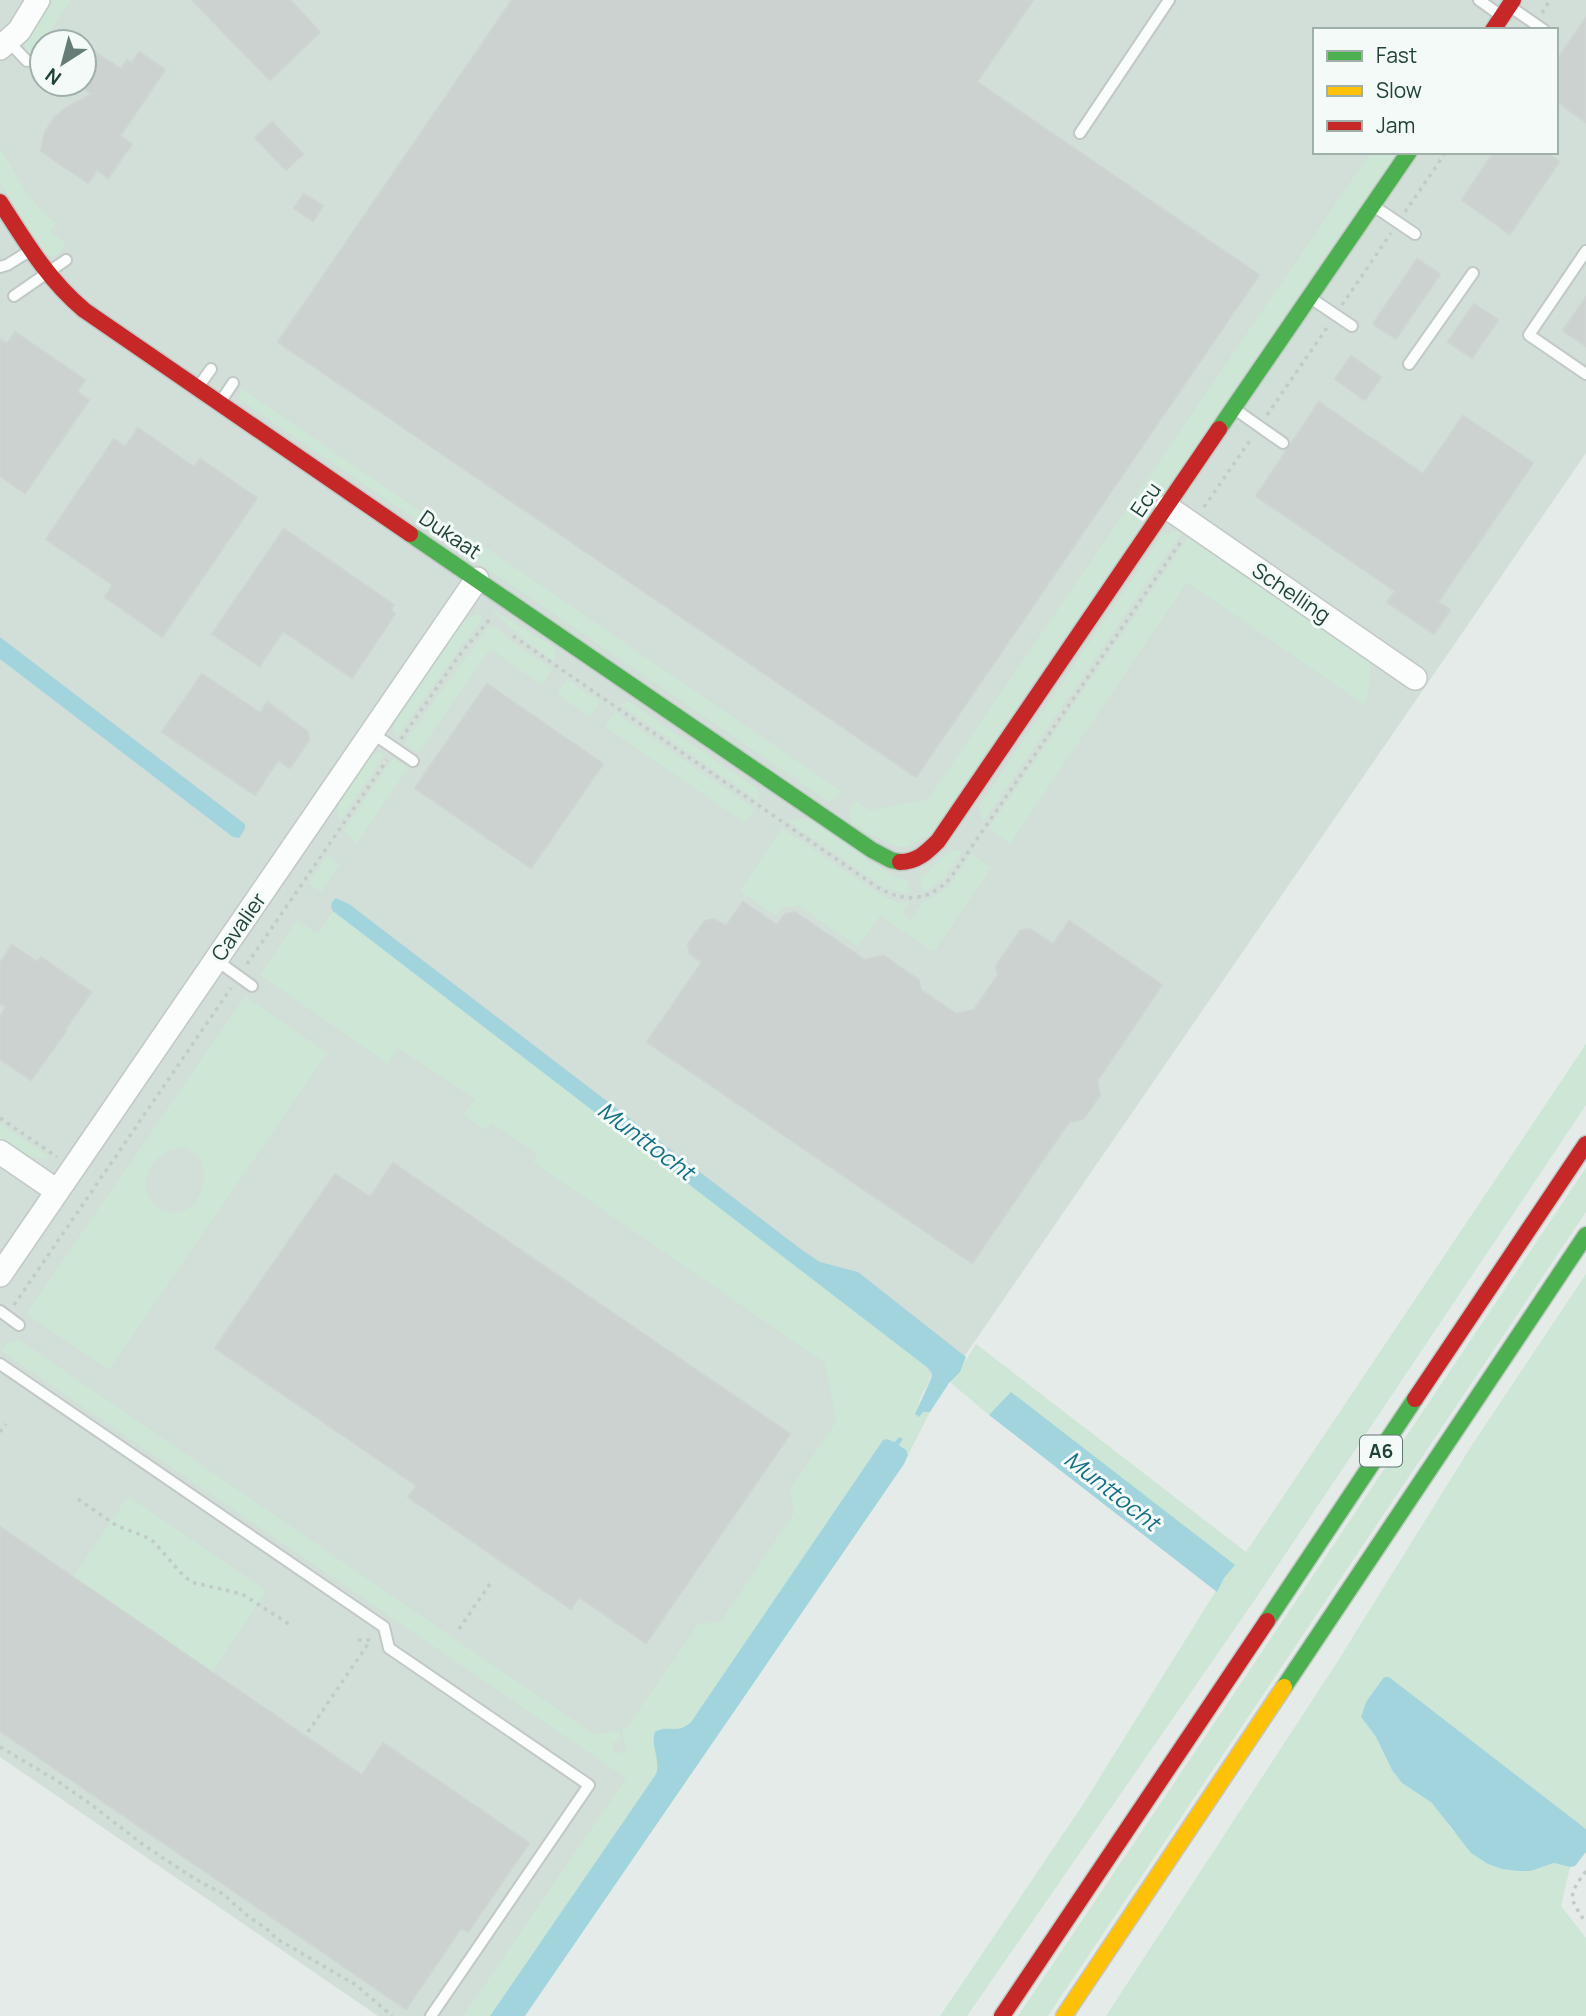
<svg xmlns="http://www.w3.org/2000/svg" width="1586" height="2016" font-family="Manrope,sans-serif">
  <style>
    .built { fill: #d2ded8; fill-rule: evenodd }
    .green { fill: #cde6d5; fill-rule: evenodd }
    .water { fill: #a2d4de }
    .building { fill: #ccd2d0; stroke: #ced4d1; stroke-width: 2 }
    .lines { fill: none; stroke-linecap: round; stroke-linejoin: round }
    .lane-casing { stroke: #c2c8c6; stroke-width: 14 }
    .street-casing { stroke: #c2c8c6; stroke-width: 26 }
    .fast-casing { stroke: #c0c9c6; stroke-width: 19 }
    .slow-casing { stroke: #c0c9c6; stroke-width: 19 }
    .jam-casing { stroke: #c0c9c6; stroke-width: 19 }
    .path { stroke: #c1cbc8; stroke-width: 3.5; stroke-dasharray: 3.5 5; stroke-linecap: butt }
    .lane { stroke: #fbfcfc; stroke-width: 10 }
    .street { stroke: #fbfcfc; stroke-width: 23 }
    .fast { stroke: #4caf50; stroke-width: 16 }
    .slow { stroke: #ffc107; stroke-width: 16 }
    .jam { stroke: #c62828; stroke-width: 16 }
    .labels { text-anchor: middle; stroke-width: 6; stroke-linejoin: round; paint-order: stroke }
    .shield { fill: #f4faf7; stroke: #607972; stroke-width: 2 }
    .shield-label { font-size: 19px; font-weight: bold; fill: #204239 }
    .street-label { font-size: 21px; fill: #204239; stroke: #f4faf7 }
    .water-label { font-size: 23px; font-style: italic; fill: #136f85; stroke: #f4faf7 }
  </style>
  <rect width="100%" height="100%" fill="#e5ebe8"/>
  <!-- built -->
  <path class="built" d="M0,0h1586v453l-631,917 -57,11 -434,635h-86l-378,-259zM1315,30h241v122h-241zM42,42h42v42h-42z"/>
  <!-- green -->
  <path class="green" d="M48,0h23l-38,55 -6,-5 -3,-9z
    M0,148c16,26 30,57 56,75l-6,9 16,11 -6,10 -8,4 -8,-4 -44,-70z
    M1371,152h27l-467,682 -25,13h-10l-44,-23c-4,-11 -3,-15 3,-24l14,10 59,-11z
    M241,388l223,153 5,-5 372,255 -5,6 -7,5 -590,-403z
    M1174,532h8l-199,290 -4,-16 182,-270z
    M1190,535l177,121 4,14 -5,36 -179,-124 -177,262 -21,-16z
    M491,610h3l61,38v14l-33,-24z
    M478,613l4,4 -1,5 -16,19 -68,96 -4,-9 2,-10 61,-88 11,-12z
    M496,627l19,17 37,25 -10,16 -52,-36 -72,104 -14,-10 83,-115z
    M567,679l33,23 -10,15 -33,-23z
    M628,701l130,88v12l-138,-96z
    M615,712l140,97 -10,14 -140,-96z
    M378,752l8,1 -46,68 -4,-15 1,-4 30,-44z
    M393,758l15,10 -52,76 -12,-14z
    M800,818l11,1 84,58 13,3 1,14 -11,-2 -13,-4 -96,-66z
    M782,828l102,69 14,5h11l-7,11 9,7 14,-20 12,-5 12,-9 22,-32 20,14 -57,84 -54,-36 -22,31 -60,-42 -17,3 -5,8 -36,-25z
    M956,850l7,1c-12,18 -19,32 -40,41l-4,-14c15,-7 18,-23 37,-28z
    M327,856l13,8 -19,28 -13,-9z
    M333,911l582,446c31,26 6,23 3,52l4,3h8l-22,43c-3,-9 -12,-13 -21,-16l-4,1 -192,282c-14,13 -22,2 -36,10l3,32 -2,10 -166,242h-26l162,-238 -625,-427 8,-11 5,3 4,-4 577,396 24,-5 2,11 -9,2 3,11 11,-3 -4,-21 4,-1 71,-104 24,-4 73,-108 -4,-24 46,-67 -11,-59 -292,-201 5,-7 -46,-32 -6,7 -23,-15 12,-16 -77,-51 -10,16 -128,-89 37,-55 21,14z
    M245,996l82,57 -218,317 -83,-56zM182,1147c40,10 20,77 -17,64 -7,-2 -13,-7 -16,-14 -12,-23 11,-48 33,-50z
    M1586,1044v61l-332,496 -287,415h-27l142,-210 142,-228 10,-13 -241,-154 -4,4 -39,-33c11,-11 17,-25 26,-38l270,208z
    M0,1123l47,32 3,4 -13,-1 -16,-6 -2,1 -19,-14z
    M1586,1168v44l-538,804h-30z
    M1586,1274v555l-197,-152h-5l-18,25 -5,15 15,20 16,33 10,13 30,20 11,12 7,13 38,36 14,5 15,2 25,-4 12,-4 16,4 -9,39 25,32v78h-480l230,-352 136,-219z
    M128,1496l139,95 -55,81 -139,-95z"/>
  <!-- water -->
  <path class="water" d="M0,637l245,187v5l-6,9 -6,-1 -233,-178z
    M336,898l13,6 453,346 18,12 38,10 108,85 -6,15 -11,11 -19,29h-7l-4,5 -4,-3 16,-35 1,-6 -4,-5 -595,-457 -2,-4 1,-5z
    M1011,1392l224,173 -11,13 -7,14 -228,-177z
    M899,1437l4,2 -4,6 7,5 2,5 -4,9 -379,552h-35l166,-242c5,-15 -6,-28 -1,-42 14,-8 22,3 36,-10l192,-282 4,-1 8,3z
    M1384,1677h5l197,152v23l-11,14 -5,1 -16,-4 -24,8h-13l-15,-2 -14,-5 -17,-11 -39,-50 -30,-20 -10,-13 -16,-33 -15,-20 5,-15z"/>
  <!-- building -->
  <path class="building" d="M192,0h98l30,32 -50,48z
    M512,0h521l-56,82 282,193 -343,502 -638,-435z
    M1586,18v104l-30,-21v-40z
    M84,45l37,24 6,-9 5,3 7,-11 26,18 -45,66 12,8 -24,34 -11,-8 -9,13 -47,-32 4,-19 10,-15 11,-9 26,-14 -8,-5z
    M272,122l31,32 -17,16 -31,-32z
    M1494,152h52l13,10 -49,72 -48,-34z
    M304,194l19,12 -10,15 -19,-13z
    M1417,259l23,15 -44,65 -23,-15z
    M1586,297v49l-23,-15z
    M1474,304l24,16 -26,38 -24,-16z
    M15,332l70,48 -8,12 12,8 -64,93 -25,-17v-137l7,5z
    M1351,356l30,21 -16,23 -30,-21z
    M1319,402l104,72 40,-58 70,47 -95,139 12,8 -16,24 -47,-32 8,-11 -139,-95z
    M138,428l56,39 6,-8 57,39 -95,139 -57,-40 8,-12 -67,-46 68,-100 11,8z
    M284,529l110,76 -3,5 4,4 -43,64 -69,-47 -23,35 -48,-32z
    M202,674l58,39 7,-11 41,30 1,8 -19,28 -12,-8 -23,35 -93,-63z
    M487,684l116,80 -72,104 -116,-80z
    M743,902l34,23 8,-11 10,-2 70,48 19,-4 35,24 2,10 35,24 18,-4 24,-35 -2,-9 24,-35 10,-2 23,15 16,-23 93,64 -65,96 3,14 -17,24 -14,3 -97,141 -325,-221 55,-80 -12,-8 -2,-10 17,-23 9,-2 12,7z
    M12,945l25,17 4,-5 50,35 -26,38 1,1 -35,49 -31,-21v-42l6,-10 -6,-4v-40z
    M393,1163l397,271 -144,209 -67,-46 -8,12 -163,-112 9,-11 -202,-138 120,-174 35,23z
    M0,1527l362,248 21,-32 146,100 -61,89 -7,-4 -55,81 -406,-278z"/>
  <g class="lines">
    <defs>
      <path id="lane" d="M1479,0l21,15
        M1512,8l32,22
        M8,41l19,20
        M1080,133l89,-133
        M1375,207l40,27
        M1586,251l-57,84 57,39
        M0,267l7,-2 21,-13
        M14,296l52,-36
        M1312,299l40,27
        M1409,364l64,-91
        M199,386l12,-17
        M221,401l12,-18
        M1236,410l47,33
        M372,733l41,28
        M216,960l36,26
        M0,1311l19,14
        M0,1364l384,263 5,21 200,137 -158,231"/>
      <path id="street" d="M0,48l19,-17 19,-31
        M1167,507l248,171
        M0,1152l57,39
        M0,1275l477,-696"/>
      <path id="fast" d="M1219,429l190,-277
        M410,534l462,316 19,10 9,2
        M1267,1621l148,-222
        M1284,1687l302,-452"/>
      <path id="slow" d="M1064,2016l220,-329"/>
      <path id="jam" d="M1493,30l20,-30
        M0,202c25,39 48,78 84,108l326,224
        M900,862c17,0 27,-10 38,-21l281,-412
        M1415,1399l171,-255
        M1002,2016l265,-395"/>
    </defs>
    <!-- lane casing -->
    <use href="#lane" class="lane-casing"/>
    <!-- street casing -->
    <use href="#street" class="street-casing"/>
    <!-- fast casing -->
    <use href="#fast" class="fast-casing"/>
    <!-- slow casing -->
    <use href="#slow" class="slow-casing"/>
    <!-- jam casing -->
    <use href="#jam" class="jam-casing"/>
    <!-- path -->
    <path class="path" d="M1542,13l8,-13
      M1405,212l41,-60
      M1342,305l49,-72
      M1267,415l61,-89
      M1204,507l47,-68
      M513,636l361,249c27,18 55,18 77,-8l231,-337
      M401,739l60,-86 29,-34
      M247,964l140,-204
      M0,1118l57,39
      M14,1305l217,-317
      M0,1432l6,-8
      M78,1499l39,27 27,10 10,6 26,30 11,10 51,12 47,30
      M459,1629l33,-48
      M358,1640h10l3,1
      M308,1732l62,-91
      M0,1747l56,33 37,26 52,40 50,33 28,15 25,22 20,14 9,9 79,46 36,31
      M1586,1871c-19,26 -17,26 0,52"/>
    <!-- lane -->
    <use href="#lane" class="lane"/>
    <!-- street -->
    <use href="#street" class="street"/>
    <!-- fast -->
    <use href="#fast" class="fast"/>
    <!-- slow -->
    <use href="#slow" class="slow"/>
    <!-- jam -->
    <use href="#jam" class="jam"/>
  </g>
  <g class="labels">
    <!-- shield labels -->
    <rect class="shield" x="1360" y="1435.5" width="42" height="31" rx="5"/>
    <g class="shield-label">
      <text x="1381" y="1458">A6</text>
    </g>
    <!-- street labels -->
    <g class="street-label">
      <text transform="translate(1146 500) rotate(-56)" y="7">Ecu</text>
      <text transform="translate(450 535) rotate(34)" y="7">Dukaat</text>
      <text transform="translate(1291 593) rotate(34)" y="7">Schelling</text>
      <text transform="translate(239 927) rotate(-55)" y="7">Cavalier</text>
    </g>
    <!-- water labels -->
    <g class="water-label">
      <text transform="translate(646 1141) rotate(37)" y="8">Munttocht</text>
      <text transform="translate(1112 1491) rotate(38)" y="8">Munttocht</text>
    </g>
  </g>
  <!-- legend -->
  <rect x="1313" y="28" width="245" height="126" fill="#f4faf7" stroke="#9fb0ab" stroke-width="2"/>
  <rect x="1327" y="51" width="35" height="10" fill="#4caf50" stroke="#9fb0ab" stroke-width="2"/>
  <text x="1376" y="63" font-size="21" fill="#204239">Fast</text>
  <rect x="1327" y="86" width="35" height="10" fill="#ffc107" stroke="#9fb0ab" stroke-width="2"/>
  <text x="1376" y="98" font-size="21" fill="#204239">Slow</text>
  <rect x="1327" y="121" width="35" height="10" fill="#c62828" stroke="#9fb0ab" stroke-width="2"/>
  <text x="1376" y="133" font-size="21" fill="#204239">Jam</text>
  <!-- north arrow -->
  <g transform="translate(63 63) rotate(216)"><circle r="33" fill="#f4faf7" stroke="#9fb0ab" stroke-width="2"/>
  <path d="M0-5L12 26L0 18L-12 26Z" fill="#657d76"/>
  <text y="-10" font-size="19" font-weight="bold" text-anchor="middle" fill="#204239">N</text>
  </g>
</svg>
